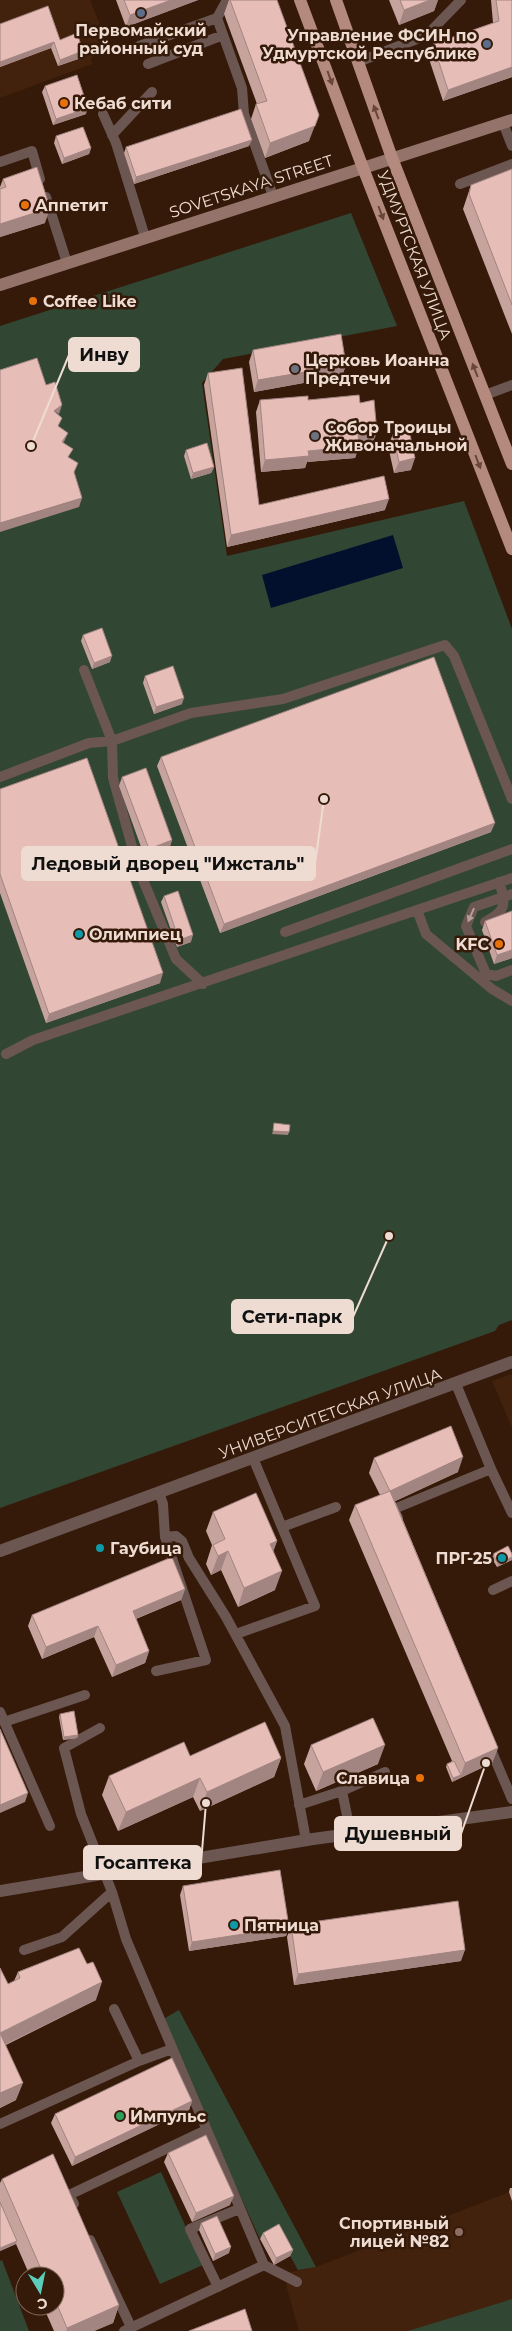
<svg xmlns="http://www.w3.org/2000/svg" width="512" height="2331" font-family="Montserrat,sans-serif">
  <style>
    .built { fill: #42220c }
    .green { fill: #324733 }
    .water { fill: #020f2d }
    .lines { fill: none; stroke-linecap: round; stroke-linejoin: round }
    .service { stroke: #6b5651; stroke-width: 10 }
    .minor { stroke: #6b5651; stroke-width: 12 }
    .secondary { stroke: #94746a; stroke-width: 12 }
    .primary { stroke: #b48a7e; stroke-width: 12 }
    .wall { fill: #c7a39e }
    .shaded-wall { fill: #a28481 }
    .building { fill: #e7bdb8; stroke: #a28481 }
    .oneway { fill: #684738 }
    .oneway2 { fill: #b3a098 }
    .service-dot { fill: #5c6f8a; stroke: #351a09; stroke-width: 2 }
    .food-dot { fill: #e8710a; stroke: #351a09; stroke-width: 2 }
    .worship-dot { fill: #6b7280; stroke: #351a09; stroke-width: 2 }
    .culture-dot { fill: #0f9aa8; stroke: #351a09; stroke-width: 2 }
    .leisure-dot { fill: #2e9e5b; stroke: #351a09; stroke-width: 2 }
    .education-dot { fill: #8d6e63; stroke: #351a09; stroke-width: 2 }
    .labels { text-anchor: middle; stroke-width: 5; stroke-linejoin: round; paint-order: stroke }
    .poi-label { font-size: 16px; font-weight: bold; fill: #eedcd2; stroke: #351a09; text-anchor: start }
    .street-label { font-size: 16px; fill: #eedcd2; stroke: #351a09 }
    .leader { fill: none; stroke: #eedcd2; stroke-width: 2 }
    .callout-dot { fill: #eedcd2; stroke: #351a09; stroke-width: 2 }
    .callout { fill: #eedcd2; stroke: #eedcd2; stroke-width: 2 }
    .callout-label { font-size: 18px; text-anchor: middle; font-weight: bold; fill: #111 }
  </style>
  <rect width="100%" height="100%" fill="#351a09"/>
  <!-- built -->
  <path class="built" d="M0,0h90l17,43 -16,16 1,5 -92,34z
    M512,1374v54l-20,-47z
    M512,2191v140h-213l-13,-46 4,-13 26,-5z"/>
  <!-- green -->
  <path class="green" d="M351,213l46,113 -174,33 -21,24 25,173 237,-55 48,128v691l-13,5 -4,6 -495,177v-1182z
    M179,2010l137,257 -18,3 -22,-39 -16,8 -100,-218z
    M161,2172l42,93 -43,19 -43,-92z
    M2,2260l27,71h-29v-70z
    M512,2299v32h-104l98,-30z"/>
  <!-- water -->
  <path class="water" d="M393,535l10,33 -132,40 -9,-33z"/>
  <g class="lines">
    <!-- service -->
    <path class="service" d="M227,0l-10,18 25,70 2,26 29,82
      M139,46l78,-28
      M358,62l69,-27 34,-35
      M148,64l75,-29
      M103,114l13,29 29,94
      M503,123l9,23
      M112,135l40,-43
      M0,162l32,-11 8,28
      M460,184l52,-20
      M46,197l21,66
      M485,395l27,-10
      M84,670l28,71 1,37 25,90 38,91 27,25
      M0,777l89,-34 23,-2 79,-28 92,-14 162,-54 9,11 58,143
      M512,894l-38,13 -8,19 20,48 10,2 16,-6
      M417,910l95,-32
      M485,922c21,-11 22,-18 14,-40
      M285,932l227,-83
      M6,1054l27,-14 384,-130 9,24 66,55 20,12
      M456,1384l35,85 21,44
      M159,1492l4,12 2,33 11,-1 6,5 7,17 37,59 59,109 21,114
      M398,1518l-4,-9 97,-40
      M282,1527l54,-20
      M493,1590l19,-9
      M236,1634l79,-28 -62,-148
      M156,1671l50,-11 -41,-123
      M0,1712l50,114
      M4,1722l81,-27
      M100,1728l-36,20 17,66 31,78 14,47 138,326 33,17
      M489,1745l23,54
      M342,1791l43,-19
      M299,1805l43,-14 9,44
      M24,1950l38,-13 50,-45
      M139,2061l33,-12
      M0,2124l139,-63 -25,-52
      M74,2204l-5,-9 137,-65
      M90,2240l41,87
      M218,2287l-28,-58 49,-20
      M124,2331l140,-66"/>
    <!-- minor -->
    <path class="minor" d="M0,1551l512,-189
      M0,1891l313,-52 199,-27"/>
    <!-- secondary -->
    <path class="secondary" d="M0,285l512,-165"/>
    <!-- primary -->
    <path class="primary" d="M300,0l63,168 149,381
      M336,0l56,158 120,306"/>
  </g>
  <!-- wall -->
  <path class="wall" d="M116,0h82l-72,27z
    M229,0h48l32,141 -44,17 -14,-39 5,-15h1l-33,-90z
    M389,0h49l-4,11 -35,14z
    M491,0h21v77l-69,24 -15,-45 5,-12 60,-21z
    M0,24l60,16 23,11 -2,7 -23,8 -7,-18 -51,19z
    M45,86l41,28 -33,11 -11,-33z
    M56,136l35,12 -2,6 -27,10 -8,-21z
    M249,146l-115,38 -10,-31 2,-6z
    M512,169v165l-49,-125 8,-24z
    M3,179l42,44 -45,14v-50z
    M253,350l93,15 -4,11 -88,16 -5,-30z
    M208,373l51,132 126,5 -158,37 -23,-162z
    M260,400l100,3 12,41 -13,2 -4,12 -48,4 -2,6 -44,4 -5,-60z
    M393,434l18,36 -17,3 -6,-27z
    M186,450l28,17 -3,6 -20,6 -7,-23z
    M83,635l27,27 -18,7 -11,-28z
    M145,676l37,28 -28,10 -11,-31z
    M161,757l330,75 -271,101 -63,-167z
    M122,777l50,63 -3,9 -24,9 -26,-72z
    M0,789l160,194 -114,40 -46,-130z
    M164,896l27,46 -14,5 -16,-45z
    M512,911v47l-18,6 -12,-34 3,-9z
    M374,1458l84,14 -63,29 103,247 -6,15 -40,19 -6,-15 1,-3 5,-3 -103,-241 6,-15 25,-10 -11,-22z
    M213,1512l64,29 -4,11 2,38 -37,17 -17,-37 -10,5 -5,-11 6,-19 -6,-14z
    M493,1554h19v6l-15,7 -6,-10z
    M185,1589l-4,11 -45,19 13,32 -4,12 -33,14 -18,-40 -52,22 -14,-33 4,-11z
    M60,1714l18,21 -1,3 -14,2 -4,-23z
    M311,1745l67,19 -62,27 -12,-27z
    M190,1756l91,2 -7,19 -74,34 -7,-14 -75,34 -16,-36 7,-19z
    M183,1886l106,41 -3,9 -97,15 -9,-56z
    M291,1925l170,36 -167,24 -7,-48z
    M0,1968l8,16 6,-3 4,-9 78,28 -90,45 10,55 -16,8z
    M192,2101l-3,9 -117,56 -21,-43 4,-9z
    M168,2153l62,52 -38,17 -28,-60z
    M2,2179l117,126 -6,18 -19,8h-40l-11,-25h12v-30h-25l-14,-32 -16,7v-68z
    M510,2188h2v13l-3,-9z
    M201,2223l28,30 -16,8 -14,-31z
    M263,2233l30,17 -3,6 -16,9 -14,-26z"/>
  <!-- shaded-wall -->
  <path class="shaded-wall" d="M171,0h27l-72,27 4,-12z
    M430,0h8l-4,11 -35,14 5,-15z
    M54,42l-3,6 -51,19v-5z
    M83,51l-2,7 -23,8 2,-6z
    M512,67v10l-69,24 5,-11z
    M88,108l-2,6 -33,11 3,-6z
    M319,115l-10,26 -44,17 5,-15z
    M252,140l-3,6 -115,38 2,-7z
    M91,148l-2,6 -27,10 2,-6z
    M50,208l-5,15 -45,14v-13z
    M346,365l-4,11 -88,16 4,-12z
    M62,405l-3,9 -5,-3z
    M68,433l-4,9 -5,9 3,-9z
    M377,433l-5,11 -18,2 4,-12z
    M359,446l-4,12 -48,4 -2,6 -44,4 4,-12 43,-9z
    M415,458l-4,12 -17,3 5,-11z
    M214,467l-3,6 -20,6 2,-6z
    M82,498l-3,9 -79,25v-9z
    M389,499l-4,11 -158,37 4,-12z
    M112,656l-2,6 -18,7 2,-6z
    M184,698l-2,6 -28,10 2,-7z
    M495,823l-4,9 -271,101 4,-9z
    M172,840l-3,9 -24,9 4,-9z
    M193,935l-2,7 -14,5 2,-7z
    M512,950v8l-18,6 3,-9z
    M163,973l-3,10 -114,40 3,-9z
    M273,1131l16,1 -1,3 -16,-1z
    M463,1457l-5,15 -73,34 5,-15z
    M277,1541l-7,19v-16z
    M228,1551l-7,19 -10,5 7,-19z
    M512,1557v3l-15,7 1,-3z
    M282,1571l-7,19 -37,17 6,-19z
    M185,1589l-4,11 -53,22 5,-11z
    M98,1626l-4,11 -52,22 4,-12z
    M149,1651l-4,12 -33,14 4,-12z
    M78,1735l-1,3 -14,2 1,-3z
    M385,1745l-7,19 -62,27 7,-19z
    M498,1748l-6,15 -40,19 1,-4 8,-3 4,-12z
    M281,1758l-7,19 -74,34 7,-19z
    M200,1778l-7,19 -75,34 8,-19z
    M28,1793l-3,9 -25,11v-8z
    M289,1927l-3,9 -97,15 3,-9z
    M465,1950l-4,11 -167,24 4,-11z
    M102,1982l-6,18 -96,47v-14z
    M23,2083l-7,17 -16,8v-15z
    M192,2101l-3,9 -117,56 3,-9z
    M234,2196l-4,9 -38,17 4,-9z
    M17,2241l-1,3 -16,7v-3z
    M231,2247l-2,6 -16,8 2,-7z
    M293,2250l-3,6 -16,9 2,-7z
    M119,2305l-6,18 -19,8h-28l1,-3z"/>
  <!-- building -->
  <path class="building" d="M124,0h47l-41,15z
    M230,0h47l42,115 -4,11 -45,17 -14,-39 11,-3z
    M400,0h30l-26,10z
    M496,0h16v67l-64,23 -15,-46 66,-23z
    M48,6l12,34 17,-7 6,18 -23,9 -6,-18 -54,20v-38z
    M77,75l11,33 -32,11 -11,-33z
    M241,109l11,31 -116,37 -10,-30z
    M83,127l8,21 -27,10 -8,-22z
    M37,167l13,41 -50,16v-35l6,-2 -3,-8z
    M512,169v136l-43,-111 2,-9z
    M341,334l5,31 -88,15 -5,-30z
    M37,358l9,27 9,-3 7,23 -8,6 8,7 -4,8 10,7 -6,9 11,7 -5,8 10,6 -4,9 8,26 -82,25v-153z
    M242,368l17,137 125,-29 5,23 -158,36 -23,-162z
    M359,395l1,8 14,-3 3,33 -19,1 1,12 -51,5 1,5 -44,4 -5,-60 48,-4v4z
    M409,430l6,28 -16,4 -6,-28z
    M207,443l7,24 -21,6 -7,-23z
    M102,628l10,28 -18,7 -11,-28z
    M434,657l61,166 -271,101 -63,-167z
    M173,666l11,32 -28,9 -11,-31z
    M87,758l76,215 -114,41 -49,-140v-85z
    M146,768l26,72 -23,9 -27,-72z
    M178,891l15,44 -14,5 -15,-44z
    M512,911v39l-15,5 -12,-34z
    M274,1123l16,2 -1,7 -16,-1z
    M451,1426l12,31 -73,34 -16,-33z
    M390,1491l108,257 -33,15 -110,-258z
    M256,1493l21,48 -7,3 12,27 -38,17 -16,-37 -10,5 -5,-11 12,-6 -12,-27z
    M508,1546l4,8v3l-14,7 -5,-10z
    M172,1557l13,32 -52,22 16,40 -33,14 -18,-39 -52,21 -14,-32z
    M74,1711l4,24 -14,2 -4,-23z
    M373,1718l12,27 -62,27 -12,-27z
    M265,1722l16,36 -74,34 -7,-14 -74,34 -17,-36 75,-34 6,14z
    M0,1729l28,64 -28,12z
    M454,1761l7,14 -8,3 -6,-14z
    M280,1870l9,57 -97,15 -9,-56z
    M458,1901l7,49 -167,24 -7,-49z
    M79,1948l8,16 6,-2 9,20 -102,51 23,50 -23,10v-125l8,16 12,-6 -2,-6z
    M172,2058l20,43 -117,56 -20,-43z
    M206,2135l28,61 -38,17 -28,-60z
    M53,2154l66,151 -52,23 -12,-28v-24h-11l-42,-97z
    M0,2202l17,39 -17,7z
    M217,2216l14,31 -16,7 -14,-31z
    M279,2224l14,26 -17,8 -13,-25z
    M245,2309l7,22h-63z"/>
  <!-- one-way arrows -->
  <defs><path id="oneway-solid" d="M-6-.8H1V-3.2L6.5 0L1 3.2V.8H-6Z" transform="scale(1.25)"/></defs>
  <g class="oneway">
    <use href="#oneway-solid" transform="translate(330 78) rotate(70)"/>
    <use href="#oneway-solid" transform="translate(376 112) rotate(-110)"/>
    <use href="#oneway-solid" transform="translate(381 213) rotate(69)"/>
    <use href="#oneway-solid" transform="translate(475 370) rotate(-111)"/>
    <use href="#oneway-solid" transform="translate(478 462) rotate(69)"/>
  </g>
  <use class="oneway2" href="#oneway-solid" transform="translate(471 915) rotate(114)"/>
  <!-- markers -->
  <g class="service-dot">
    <circle cx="141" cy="13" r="5"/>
    <circle cx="487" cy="44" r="5"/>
  </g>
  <g class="food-dot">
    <circle cx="64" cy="103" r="5"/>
    <circle cx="25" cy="205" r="5"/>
    <circle cx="33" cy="301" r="5"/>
    <circle cx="499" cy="944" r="5"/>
    <circle cx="420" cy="1778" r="5"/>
  </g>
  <g class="worship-dot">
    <circle cx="295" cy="369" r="5"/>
    <circle cx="315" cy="436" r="5"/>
  </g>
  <g class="culture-dot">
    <circle cx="79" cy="934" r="5"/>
    <circle cx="100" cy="1548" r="5"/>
    <circle cx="502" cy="1558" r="5"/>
    <circle cx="234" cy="1925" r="5"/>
  </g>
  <circle class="leisure-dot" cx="120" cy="2116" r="5"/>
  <circle class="education-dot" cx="459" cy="2232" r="5"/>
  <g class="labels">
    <!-- poi labels -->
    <g class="poi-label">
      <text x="141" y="36" text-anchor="middle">Первомайский<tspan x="141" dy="18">районный суд</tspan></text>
      <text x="477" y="41" text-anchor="end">Управление ФСИН по<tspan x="477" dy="18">Удмуртской Республике</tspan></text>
      <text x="74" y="109">Кебаб сити</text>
      <text x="35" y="211">Аппетит</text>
      <text x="43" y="307">Coffee Like</text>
      <text x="305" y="366">Церковь Иоанна<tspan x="305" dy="18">Предтечи</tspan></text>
      <text x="325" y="433">Собор Троицы<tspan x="325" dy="18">Живоначальной</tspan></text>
      <text x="89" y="940">Олимпиец</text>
      <text x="489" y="950" text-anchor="end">KFC</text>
      <text x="110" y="1554">Гаубица</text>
      <text x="492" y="1564" text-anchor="end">ПРГ-25</text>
      <text x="410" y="1784" text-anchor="end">Славица</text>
      <text x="244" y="1931">Пятница</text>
      <text x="130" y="2122">Импульс</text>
      <text x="449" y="2229" text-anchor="end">Спортивный<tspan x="449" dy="18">лицей №82</tspan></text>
    </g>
    <!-- street labels -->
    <g class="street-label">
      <text transform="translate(251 186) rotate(-18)" y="6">SOVETSKAYA STREET</text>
      <text transform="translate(415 255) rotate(69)" y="6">УДМУРТСКАЯ УЛИЦА</text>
      <text transform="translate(330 1413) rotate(-20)" y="6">УНИВЕРСИТЕТСКАЯ УЛИЦА</text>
    </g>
  </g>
  <!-- callouts -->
  <path class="leader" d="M31 446L69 355M324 799L315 864M389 1236L353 1317M486 1763L461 1834M206 1803L201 1863"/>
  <g class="callout-dot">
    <circle cx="31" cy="446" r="5"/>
    <circle cx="324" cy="799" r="5"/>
    <circle cx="389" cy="1236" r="5"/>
    <circle cx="486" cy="1763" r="5"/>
    <circle cx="206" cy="1803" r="5"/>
  </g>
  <g class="callout">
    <rect x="69" y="338" width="70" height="33" rx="5"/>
    <rect x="22" y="847" width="293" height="33" rx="5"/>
    <rect x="232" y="1300" width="121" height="33" rx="5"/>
    <rect x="335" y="1817" width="126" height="33" rx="5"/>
    <rect x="84" y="1846" width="117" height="33" rx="5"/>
  </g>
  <g class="callout-label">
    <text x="104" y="361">Инву</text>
    <text x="168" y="870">Ледовый дворец "Ижсталь"</text>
    <text x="292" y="1323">Сети-парк</text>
    <text x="398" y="1840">Душевный</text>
    <text x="143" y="1869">Госаптека</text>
  </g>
  <!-- north arrow -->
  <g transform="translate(40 2291) rotate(170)"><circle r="24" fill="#351a09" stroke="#7f6859"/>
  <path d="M0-4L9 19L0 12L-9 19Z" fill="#5bcebb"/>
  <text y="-8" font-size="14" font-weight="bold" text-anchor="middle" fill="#eedcd2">С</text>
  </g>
</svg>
